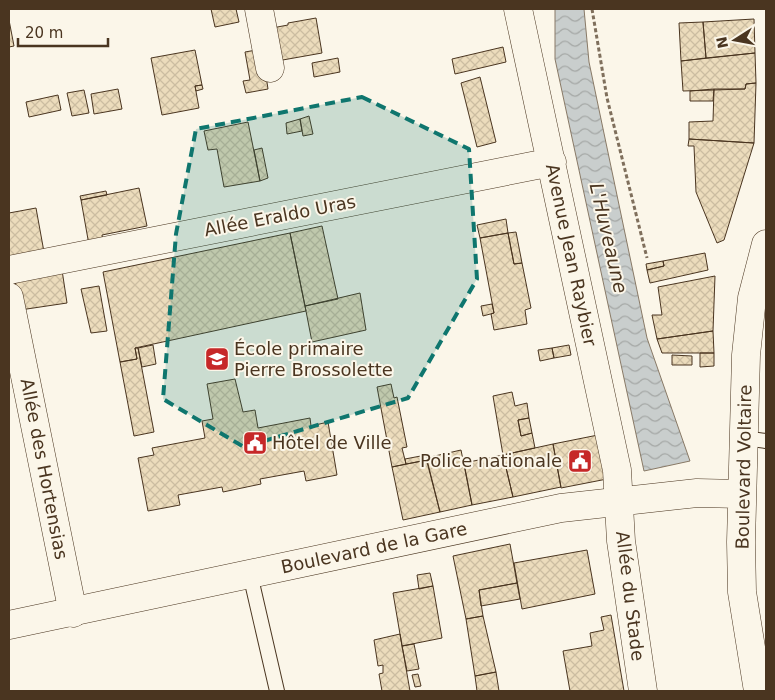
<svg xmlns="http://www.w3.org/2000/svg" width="775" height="700" font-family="'DejaVu Sans',sans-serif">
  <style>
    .water { fill: url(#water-waves); stroke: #887966 }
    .building { fill: url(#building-cross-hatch); stroke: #4a3520 }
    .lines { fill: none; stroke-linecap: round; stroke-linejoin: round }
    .lane-casing { stroke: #4a3520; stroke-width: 16 }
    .street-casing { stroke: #4a3520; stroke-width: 29 }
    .secondary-casing { stroke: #4a3520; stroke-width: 29 }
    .path { stroke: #7f6f5c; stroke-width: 3; stroke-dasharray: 4 2.5; stroke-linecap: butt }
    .lane { stroke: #fbf6e9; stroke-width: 14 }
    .street { stroke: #fbf6e9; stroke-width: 28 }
    .secondary { stroke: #fbf6e9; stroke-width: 28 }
    .marked { fill: #0f766e; fill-opacity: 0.2; stroke: #0f766e; stroke-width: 4; stroke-dasharray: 10 6; stroke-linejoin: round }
    .labels { text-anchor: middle; stroke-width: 4; stroke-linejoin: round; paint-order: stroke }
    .street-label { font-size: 18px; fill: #4a3520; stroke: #fbf6e9 }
    .poi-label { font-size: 18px; fill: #4a3520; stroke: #fbf6e9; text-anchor: start }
    .water-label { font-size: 19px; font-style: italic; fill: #4a3520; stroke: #fbf6e9 }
  </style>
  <defs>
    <pattern id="water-waves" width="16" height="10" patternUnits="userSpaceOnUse" patternTransform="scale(1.25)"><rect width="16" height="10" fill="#c9cecd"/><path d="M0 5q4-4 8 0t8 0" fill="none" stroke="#a5a8a6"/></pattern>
    <pattern id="building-cross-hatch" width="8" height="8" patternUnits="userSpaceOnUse" patternTransform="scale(1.25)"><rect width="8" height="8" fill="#ecdcbc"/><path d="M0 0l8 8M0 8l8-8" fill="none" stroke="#ccbda1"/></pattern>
  </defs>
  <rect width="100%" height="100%" fill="#fbf6e9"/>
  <!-- water -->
  <path class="water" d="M555,9h29l5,53 58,276 43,123 -46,10 -89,-412z"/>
  <!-- building -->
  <path class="building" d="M211,9h25l3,13 -24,5z
    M316,18l6,35 -45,8 -5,-33 16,-3v-2z
    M754,19l1,34 -49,5 -3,-36z
    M9,20l5,26 -5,1z
    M703,22l3,36 -25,3 -2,-38z
    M503,47l3,15 -51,12 -3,-15z
    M262,49l6,40 -22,4 -3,-12 7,-1 -5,-28z
    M195,50l7,35 -7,1 4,22 -37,7 -11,-57z
    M755,53l1,30 -10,1 -1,5 -62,2 -2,-30z
    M338,58l2,14 -26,5 -2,-14z
    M480,77l16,65 -19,5 -16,-64z
    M756,83l-2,60 -65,-4v-17l24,-1 1,-32h31l1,-5z
    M202,85l1,4 -7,2 -1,-5z
    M118,89l4,20 -28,5 -3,-20z
    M714,89l-1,12h-23v-10z
    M84,90l5,23 -17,3 -5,-23z
    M58,95l3,15 -32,7 -3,-15z
    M309,116l4,18 -10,2 -3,-17z
    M300,119l2,12 -15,3 -1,-11z
    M248,122l12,59 -36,6 -7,-38 -9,1 -4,-19z
    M689,139l65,4 -30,97 -7,3 -21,-51 -2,-46h-6z
    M262,148l6,30 -8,3 -6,-31z
    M139,188l8,38 -45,9 1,8 -14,2 -8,-45z
    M106,191l1,4 -26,5 -1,-4z
    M36,208l8,44 -35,6v-45z
    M506,219l2,14 -28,5 -3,-13z
    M322,226l16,73 -33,7 -15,-73z
    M516,232l6,31 -8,1 -6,-31z
    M290,233l16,78 -171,37 2,11 -17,3 -17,-90z
    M508,233l6,31 8,-1 9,45 -6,2 2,14 -33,6 -3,-16 3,-1 -14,-75z
    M705,253l3,17 -58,13 -3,-13 17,-4 -1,-5z
    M663,261l1,5 -17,4 -1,-6z
    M62,270l5,33 -47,7 -5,-30z
    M715,276l-2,55 -56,8 -5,-24h10l-4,-28z
    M99,286l8,45 -16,2 -10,-44z
    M360,293l6,37 -54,12 -7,-36z
    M492,304l2,9 -11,3 -2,-10z
    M713,331l1,22h-52l-5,-14z
    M153,345l3,19 -14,3 -4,-19z
    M569,345l2,10 -17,3 -2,-10z
    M135,348h3l16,84 -20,4 -14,-74 17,-3z
    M552,348l2,10 -14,3 -2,-11z
    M700,353h14v13l-14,1z
    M672,355l20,1v9h-20z
    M235,379l8,33 12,-2 3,18 52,-10 1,8 17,-4 9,53 -31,6 -2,-10 -44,8 1,5 -38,8 -1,-5 -44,8 2,10 -32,6 -10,-53 16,-3 -2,-7 53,-10 -3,-17 11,-2 -6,-35z
    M391,384l3,14 3,-1 10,50 -5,1 4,16 -14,3 -15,-80z
    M512,392l3,14 12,-3 2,15 -11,2 3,16 11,-3 3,15 -32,7 -10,-59z
    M529,418l3,15 -11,3 -3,-16z
    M598,435l9,44 -46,9 -8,-44z
    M553,444l8,43 -48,10 -10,-42z
    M461,450l11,55 -32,7 -14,-54z
    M426,455l1,5 -21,4 -1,-5z
    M503,455l10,42 -41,8 -8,-42z
    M427,460l13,52 -37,8 -11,-53z
    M510,544l7,39 -38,7 4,26 -17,3 -13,-63z
    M587,550l8,44 -73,15 -8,-46z
    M430,573l3,13 -14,3 -2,-14z
    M517,583l3,16 -39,7 -2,-16z
    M433,586l9,52 -40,8 -9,-53z
    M611,615l13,76h-54l-7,-40 29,-5 -2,-13 14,-3 -3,-13z
    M483,616l13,56 -21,4 -9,-57z
    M400,634l10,57h-28l-3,-17 4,-1v-8l-5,1 -4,-26z
    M414,644l5,25 -12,2 -5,-25z
    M496,672l3,19h-22l-2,-15z
    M418,674l3,12 -6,1 -3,-12z"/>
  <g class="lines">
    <defs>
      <path id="lane" d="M744,438l22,3
        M250,574l27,117"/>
      <path id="street" d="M259,9l11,59
        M518,9l99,461 4,71 22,150
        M9,270l543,-108
        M9,297l64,316"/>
      <path id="secondary" d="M9,625l552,-117 136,-15 45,1
        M758,691l-16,-99 -1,-50 5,-187 6,-57 14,-54"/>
    </defs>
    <!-- lane casing -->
    <use href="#lane" class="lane-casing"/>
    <!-- street casing -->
    <use href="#street" class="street-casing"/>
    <!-- secondary casing -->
    <use href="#secondary" class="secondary-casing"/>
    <!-- path -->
    <path class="path" d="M592,9l15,89 40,160"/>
    <!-- lane -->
    <use href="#lane" class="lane"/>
    <!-- street -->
    <use href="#street" class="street"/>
    <!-- secondary -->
    <use href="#secondary" class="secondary"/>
  </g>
  <!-- marked area -->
  <path class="marked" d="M362,97l107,52 8,130 -69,119 -164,49 -81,-48 13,-165 20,-105z"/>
  <!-- icons -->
  <defs>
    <symbol id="school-square" viewBox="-11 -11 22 22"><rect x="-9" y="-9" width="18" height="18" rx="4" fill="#c62828" stroke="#fbf6e9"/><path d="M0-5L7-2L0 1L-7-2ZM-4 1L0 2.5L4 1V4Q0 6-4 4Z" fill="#fff"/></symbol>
    <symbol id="civic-square" viewBox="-11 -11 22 22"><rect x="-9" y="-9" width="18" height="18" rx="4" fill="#c62828" stroke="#fbf6e9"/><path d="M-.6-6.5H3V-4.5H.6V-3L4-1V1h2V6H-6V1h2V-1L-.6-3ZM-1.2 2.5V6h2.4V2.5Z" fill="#fff"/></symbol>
  </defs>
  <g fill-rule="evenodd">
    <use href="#school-square" x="203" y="345" width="28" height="28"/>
    <use href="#civic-square" x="241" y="429" width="28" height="28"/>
    <use href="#civic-square" x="566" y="447" width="28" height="28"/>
  </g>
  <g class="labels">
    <!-- street labels -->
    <g class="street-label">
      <text transform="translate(280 216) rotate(-11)" y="6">Allée Eraldo Uras</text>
      <text transform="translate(571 255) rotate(78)" y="6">Avenue Jean Raybier</text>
      <text transform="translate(744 467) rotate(-89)" y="6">Boulevard Voltaire</text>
      <text transform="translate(44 469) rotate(79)" y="6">Allée des Hortensias</text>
      <text transform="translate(374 548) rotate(-12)" y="6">Boulevard de la Gare</text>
      <text transform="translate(630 596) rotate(83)" y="6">Allée du Stade</text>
    </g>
    <!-- poi labels -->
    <g class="poi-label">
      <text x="234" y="355">École primaire<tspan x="234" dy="21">Pierre Brossolette</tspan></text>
      <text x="272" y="449">Hôtel de Ville</text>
      <text x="562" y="467" text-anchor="end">Police nationale</text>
    </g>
    <!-- water labels -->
    <g class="water-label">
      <text transform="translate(609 238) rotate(77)" y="7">L'Huveaune</text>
    </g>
  </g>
  <!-- border -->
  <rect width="775" height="700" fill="none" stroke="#4a3520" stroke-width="20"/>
  <!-- north arrow -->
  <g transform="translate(735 40) rotate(259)" stroke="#fbf6e9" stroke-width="4" paint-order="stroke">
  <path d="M0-4L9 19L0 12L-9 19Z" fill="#4a3520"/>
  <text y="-8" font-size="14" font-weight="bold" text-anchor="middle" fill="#4a3520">N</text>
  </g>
  <!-- scale -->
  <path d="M18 38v8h90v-8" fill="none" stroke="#4a3520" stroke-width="2.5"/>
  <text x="25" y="38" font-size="15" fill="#4a3520" stroke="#fbf6e9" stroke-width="4" paint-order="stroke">20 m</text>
</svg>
